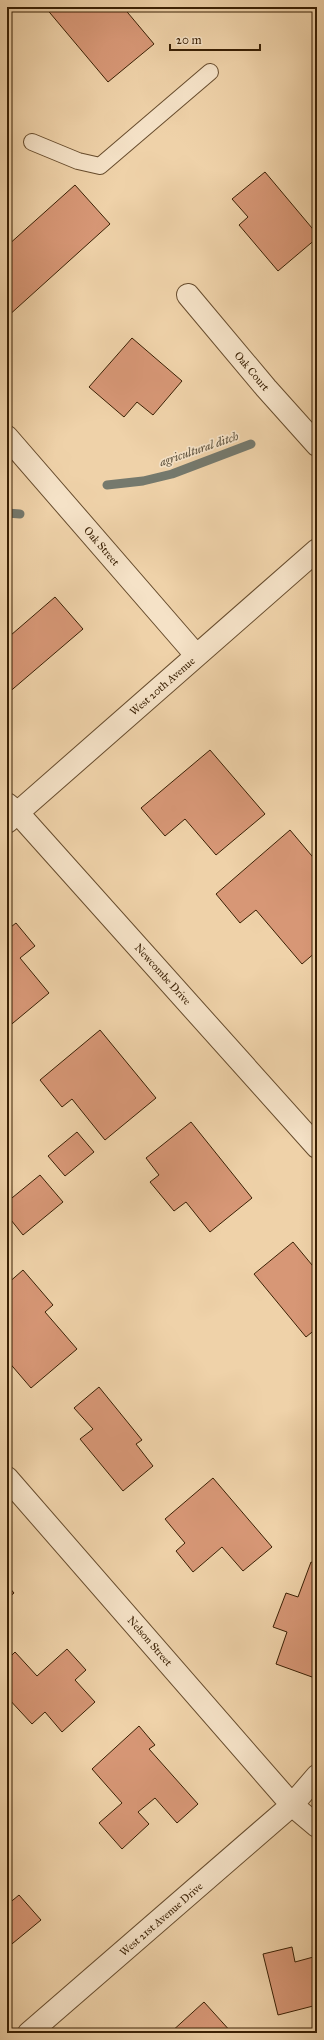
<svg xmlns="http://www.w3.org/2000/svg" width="324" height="2040" font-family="'IM FELL Great Primer',serif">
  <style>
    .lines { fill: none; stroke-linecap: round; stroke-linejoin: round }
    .stream { stroke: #75796d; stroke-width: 9 }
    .building { fill: #d79776; stroke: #3a2004 }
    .service-casing { stroke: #674c2d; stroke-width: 18 }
    .minor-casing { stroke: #674c2d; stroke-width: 24 }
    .tertiary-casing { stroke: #674c2d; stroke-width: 24 }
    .service { stroke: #f5e2c7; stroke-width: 16 }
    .minor { stroke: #f5e2c7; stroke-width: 22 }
    .tertiary { stroke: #f5e2c7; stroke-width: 22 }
    .labels { text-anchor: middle; stroke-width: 3.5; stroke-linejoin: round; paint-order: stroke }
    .street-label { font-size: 11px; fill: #3a2004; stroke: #f5e2c7 }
    .water-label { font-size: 12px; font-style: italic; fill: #584d39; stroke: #f5e2c7 }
  </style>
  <rect width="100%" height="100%" fill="#efd2a9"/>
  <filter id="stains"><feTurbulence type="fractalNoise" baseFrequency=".005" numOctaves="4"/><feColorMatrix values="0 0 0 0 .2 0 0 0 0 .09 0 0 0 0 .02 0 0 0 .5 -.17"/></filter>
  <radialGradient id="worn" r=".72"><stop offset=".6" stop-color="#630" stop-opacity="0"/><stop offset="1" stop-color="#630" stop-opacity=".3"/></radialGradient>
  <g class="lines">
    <!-- stream -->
    <path class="stream" d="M107,485l36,-4 29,-7 79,-30
      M7,513l13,1"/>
  </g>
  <!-- building -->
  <path class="building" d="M45,7h78l31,37 -46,38z
    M265,172l52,62v4l-39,33 -39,-46 9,-8 -16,-18z
    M75,185l35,39 -103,93v-71z
    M132,338l50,43 -29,34 -16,-13 -13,15 -35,-30z
    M55,597l28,32 -76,65v-63l4,4z
    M210,750l55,64 -49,41 -31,-36 -20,17 -24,-28z
    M290,830l27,32v89l-15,13 -46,-54 -16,13 -24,-29z
    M16,923l19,23 -15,12 29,35 -42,35v-98z
    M100,1030l56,68 -51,42 -33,-41 -10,8 -22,-27z
    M191,1122l61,76 -42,34 -24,-30 -12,9 -24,-29 9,-7 -13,-17z
    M77,1132l17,20 -29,24 -17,-20z
    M40,1175l23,27 -40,33 -16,-20v-13z
    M293,1242l24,29v57l-11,9 -52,-63z
    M23,1270l30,35 -8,7 32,37 -46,39 -24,-28v-76z
    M99,1387l43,53 -6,4 17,22 -30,25 -43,-52 13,-10 -19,-21z
    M213,1478l59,69 -29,24 -21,-24 -29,25 -17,-21 9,-8 -20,-24z
    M311,1562l6,2v100l-5,13 -36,-13 11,-32 -14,-5 13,-34 12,4z
    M7,1585l7,8 -7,6z
    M67,1649l19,21 -11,10 20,22 -33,30 -17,-20 -13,12 -25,-27v-37l8,-8 22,24z
    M139,1726l16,19 -6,4 49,55 -21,19 -22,-25 -17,14 11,12 -27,25 -23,-26 23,-20 -30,-34z
    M19,1895l22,25 -34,28v-43z
    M292,1947l3,15 22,-6v49l-39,10 -15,-61z
    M204,2002l28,31h-62z"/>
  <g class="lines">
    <defs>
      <path id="service" d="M32,142l46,19 22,5 110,-94"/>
      <path id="minor" d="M188,295l78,93 51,57
        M7,804l11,9 299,334
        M7,1478l285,327 25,21
        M29,2033l263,-228 25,-29"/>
      <path id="tertiary" d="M7,437l189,218
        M7,822l310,-272"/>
    </defs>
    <!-- service casing -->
    <use href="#service" class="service-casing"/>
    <!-- minor casing -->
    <use href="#minor" class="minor-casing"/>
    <!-- tertiary casing -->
    <use href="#tertiary" class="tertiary-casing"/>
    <!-- service -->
    <use href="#service" class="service"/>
    <!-- minor -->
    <use href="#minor" class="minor"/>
    <!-- tertiary -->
    <use href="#tertiary" class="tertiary"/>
  </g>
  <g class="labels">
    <!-- street labels -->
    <g class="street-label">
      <text transform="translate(252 371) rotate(50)" y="4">Oak Court</text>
      <text transform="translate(102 546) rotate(49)" y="4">Oak Street</text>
      <text transform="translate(162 686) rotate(-41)" y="4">West 20th Avenue</text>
      <text transform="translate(163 974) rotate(48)" y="4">Newcombe Drive</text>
      <text transform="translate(150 1641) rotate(49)" y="4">Nelson Street</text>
      <text transform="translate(161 1919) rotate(-41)" y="4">West 21st Avenue Drive</text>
    </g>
    <!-- water labels -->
    <g class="water-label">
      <text transform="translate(199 449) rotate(-19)" y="4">agricultural ditch</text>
    </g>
  </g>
  <!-- margin -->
  <rect width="324" height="2040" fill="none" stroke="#efd2a9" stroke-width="24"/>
  <rect x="8" y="8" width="308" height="2024" fill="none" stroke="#3a2004" stroke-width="2"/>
  <rect x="12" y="12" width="300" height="2016" fill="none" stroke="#3a2004"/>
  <!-- scale -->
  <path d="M170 44v6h90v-6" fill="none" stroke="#3a2004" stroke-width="2"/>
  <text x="176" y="44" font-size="12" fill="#3a2004" stroke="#f5e2c7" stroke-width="3" paint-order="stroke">20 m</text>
  <rect width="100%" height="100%" filter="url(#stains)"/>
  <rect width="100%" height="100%" fill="url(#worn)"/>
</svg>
